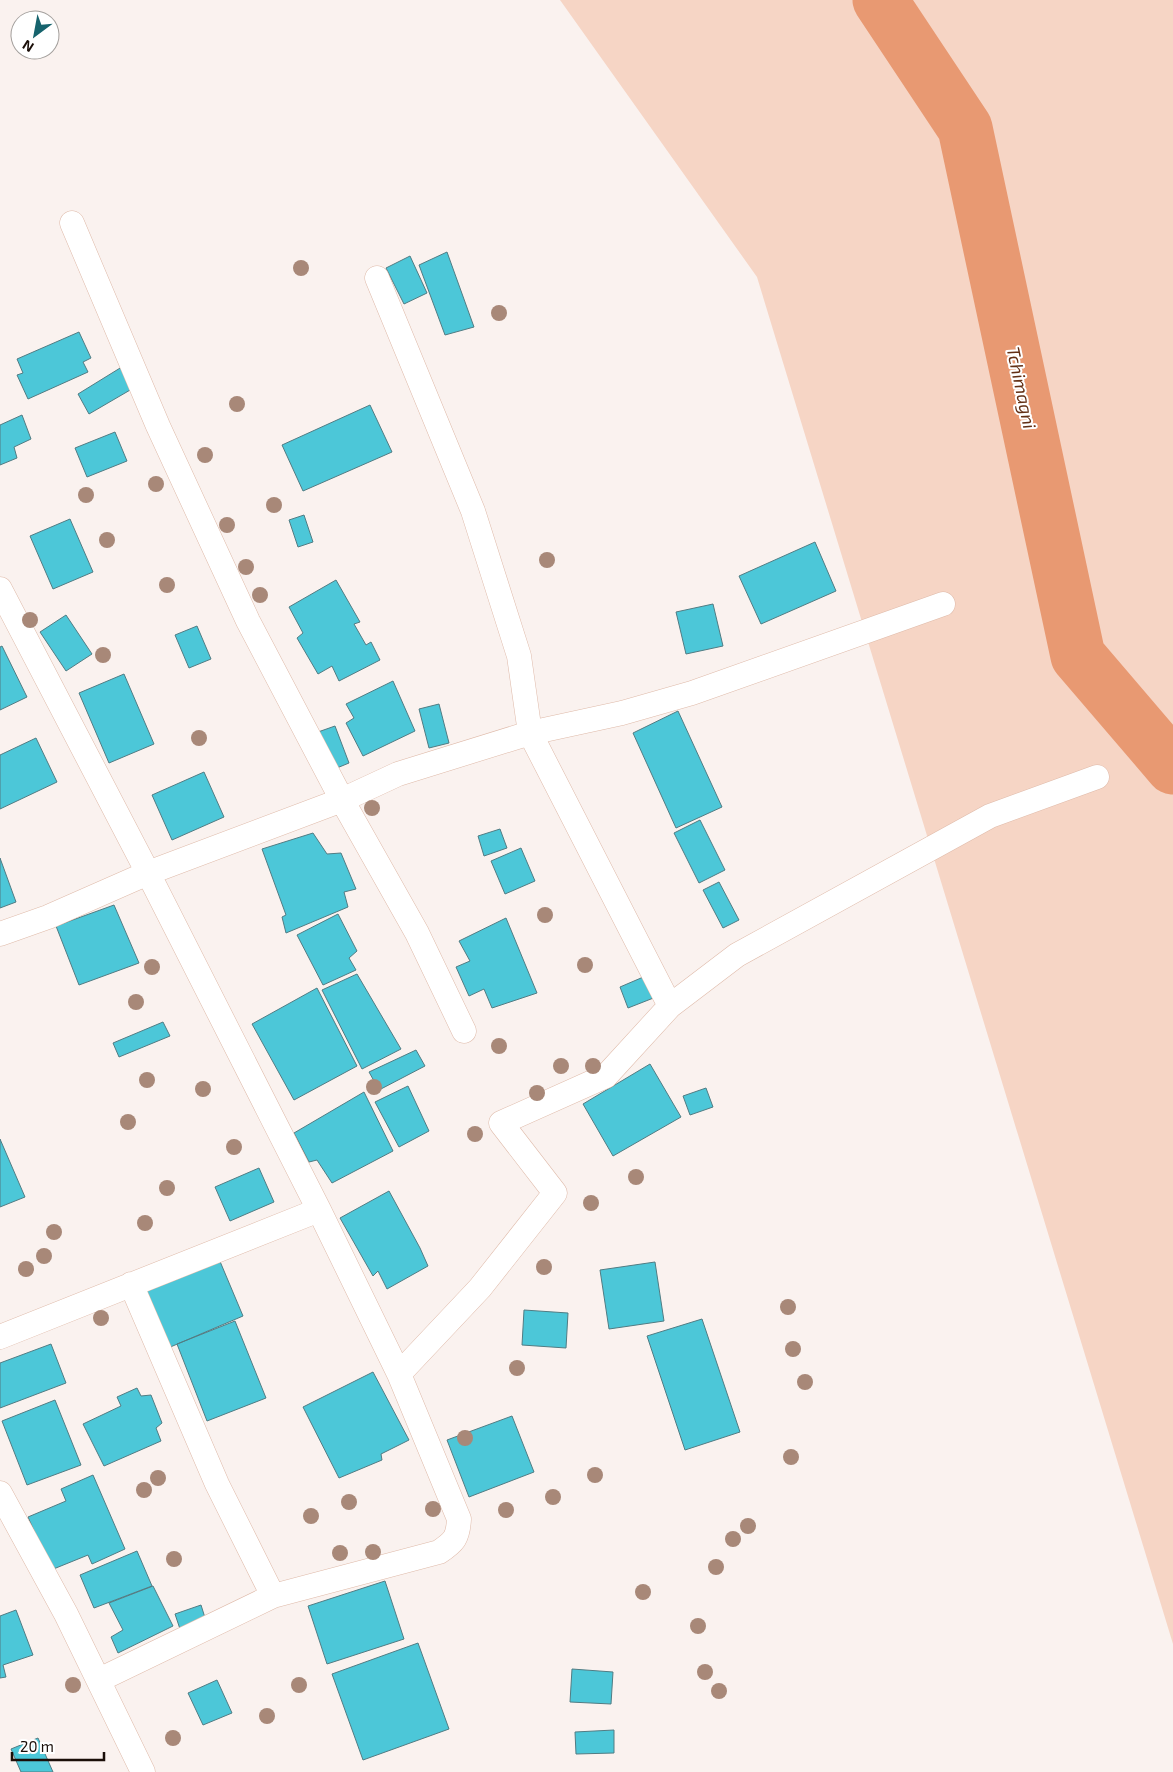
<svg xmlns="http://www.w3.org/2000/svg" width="1173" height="1772" font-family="'Exo 2',sans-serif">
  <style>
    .green { fill: #f6d5c5 }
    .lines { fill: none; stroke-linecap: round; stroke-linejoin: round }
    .river { stroke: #e89972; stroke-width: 55 }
    .building { fill: #4cc7d8; stroke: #517c83 }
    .street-casing { stroke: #dfbaa9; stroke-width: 25 }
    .street { stroke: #fff; stroke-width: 24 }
    .tree { fill: #a88878 }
    .labels { text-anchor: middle; stroke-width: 4; stroke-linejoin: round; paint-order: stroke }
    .water-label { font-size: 18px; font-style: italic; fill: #632f14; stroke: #fff }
  </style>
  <rect width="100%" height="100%" fill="#faf2ef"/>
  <!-- green -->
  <path class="green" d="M560,0h613v1644l-416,-1367z"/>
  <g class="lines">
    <!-- river -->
    <path class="river" d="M880,0l85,128 113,528 95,111"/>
  </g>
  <!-- building -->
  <path class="building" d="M447,252l27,75 -29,8 -26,-70z
    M410,256l17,37 -23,11 -18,-36z
    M79,332l12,26 -8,4 5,10 -60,27 -11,-24 6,-2 -6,-14z
    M125,365l12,21 -48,28 -11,-20z
    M370,405l22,47 -89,39 -21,-46z
    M22,415l9,24 -17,8 3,11 -17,7v-40z
    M115,432l12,29 -40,16 -12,-29z
    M304,515l9,27 -15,5 -9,-27z
    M70,519l23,53 -40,17 -23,-53z
    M815,542l21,49 -75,33 -22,-48z
    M336,580l24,42 -6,2 12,21 5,-3 9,18 -41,21 -7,-15 -14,8 -21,-36 6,-5 -14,-26z
    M713,604l10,42 -37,8 -10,-42z
    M66,615l26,39 -26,17 -26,-39z
    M197,626l14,33 -22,9 -14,-33z
    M2,646l25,51 -27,13v-63z
    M124,674l30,70 -45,19 -30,-70z
    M393,681l22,50 -52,25 -17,-33 8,-5 -8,-14z
    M439,704l10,39 -20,5 -10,-39z
    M678,711l44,96 -46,21 -43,-95z
    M335,726l14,37 -17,7 -14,-38z
    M36,738l21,44 -57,27v-54z
    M204,772l20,45 -52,23 -20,-45z
    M700,820l25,50 -26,13 -25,-50z
    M500,829l7,19 -23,8 -6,-20z
    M313,833l14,21 14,-1 15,36 -12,3 4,15 -62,26 -4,-16 4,-2 -24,-66z
    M521,848l14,33 -30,13 -14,-33z
    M0,858l16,44 -16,6z
    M719,882l20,38 -16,8 -20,-38z
    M114,905l25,58 -60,22 -23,-59z
    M338,914l19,37 -8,7 7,12 -33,15 -26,-50z
    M506,918l31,75 -45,15 -8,-19 -15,7 -13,-29 14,-6 -11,-20z
    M357,974l44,75 -39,20 -40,-79z
    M648,975l8,22 -28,11 -8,-21z
    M317,988l40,78 -63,34 -42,-76z
    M163,1022l7,14 -51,21 -6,-14z
    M416,1050l9,16 -46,24 -10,-18z
    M650,1064l31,53 -68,39 -30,-52z
    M408,1086l21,45 -30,16 -24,-45z
    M706,1088l7,19 -23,8 -7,-19z
    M364,1092l29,59 -61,32 -15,-23 -8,2 -15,-29z
    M0,1139l25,58 -25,10z
    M259,1168l15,34 -44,19 -15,-34z
    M389,1191l31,57 8,18 -41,23 -9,-18 -5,5 -33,-58z
    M219,1259l24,57 -75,32 -24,-58z
    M655,1262l9,59 -55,8 -9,-59z
    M524,1310l44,3 -2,35 -44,-3z
    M702,1319l38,113 -55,18 -38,-114z
    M235,1321l31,77 -59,23 -30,-77z
    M51,1344l15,39 -66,25v-45z
    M373,1372l36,68 -28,14 1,6 -43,18 -36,-71z
    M137,1388l4,8 10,-1 11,28 -6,5 5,13 -57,25 -21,-42 38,-18 -4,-9z
    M55,1400l26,65 -54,20 -25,-64z
    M512,1416l22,56 -65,25 -22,-57z
    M93,1475l32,74 -33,15 -4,-9 -37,15 -23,-53 38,-16 -5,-12z
    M137,1551l15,35 -58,22 -14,-33z
    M385,1581l19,58 -77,25 -19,-58z
    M153,1586l20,40 -55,27 -7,-16 12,-7 -14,-27z
    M201,1605l5,16 -26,8 -5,-15z
    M16,1610l17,45 -30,10 3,12 -6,1v-62z
    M418,1643l31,86 -86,31 -31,-86z
    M572,1669l41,3 -2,32 -41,-2z
    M217,1680l15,33 -29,12 -15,-32z
    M614,1730v23l-38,1 -1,-22z
    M38,1738l15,34h-32l-10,-23z"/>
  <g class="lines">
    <defs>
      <path id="street" d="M72,223l86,203 90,195 94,179 75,133 47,98
        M377,278l96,233 46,145 11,77 140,273
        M0,589l148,284 171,337 80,164 60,145c-1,19 -5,23 -20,33l-166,44 -174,84
        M0,934l48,-17 100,-44 194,-73 56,-26 132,-41 92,-20 70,-20 251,-89
        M131,1284l86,200 56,112
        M0,1337l319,-127
        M399,1374l81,-86 75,-95 -54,-70 105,-47 64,-70 67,-51 253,-139 107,-39
        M0,1493l66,121 77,158"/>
    </defs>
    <!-- street casing -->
    <use href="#street" class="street-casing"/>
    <!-- street -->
    <use href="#street" class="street"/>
  </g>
  <!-- trees -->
  <g class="tree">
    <circle cx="301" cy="268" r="8"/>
    <circle cx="499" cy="313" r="8"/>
    <circle cx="237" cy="404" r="8"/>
    <circle cx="205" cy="455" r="8"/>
    <circle cx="156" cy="484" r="8"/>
    <circle cx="86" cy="495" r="8"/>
    <circle cx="274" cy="505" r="8"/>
    <circle cx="227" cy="525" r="8"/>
    <circle cx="107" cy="540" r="8"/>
    <circle cx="547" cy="560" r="8"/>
    <circle cx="246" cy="567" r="8"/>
    <circle cx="167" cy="585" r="8"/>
    <circle cx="260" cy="595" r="8"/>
    <circle cx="30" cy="620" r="8"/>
    <circle cx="103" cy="655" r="8"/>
    <circle cx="199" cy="738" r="8"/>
    <circle cx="372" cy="808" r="8"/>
    <circle cx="545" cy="915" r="8"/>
    <circle cx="585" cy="965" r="8"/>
    <circle cx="152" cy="967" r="8"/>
    <circle cx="136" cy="1002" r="8"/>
    <circle cx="499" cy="1046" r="8"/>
    <circle cx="561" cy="1066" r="8"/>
    <circle cx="593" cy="1066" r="8"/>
    <circle cx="147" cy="1080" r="8"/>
    <circle cx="374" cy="1087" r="8"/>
    <circle cx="203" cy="1089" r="8"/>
    <circle cx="537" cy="1093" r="8"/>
    <circle cx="128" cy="1122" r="8"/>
    <circle cx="475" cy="1134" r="8"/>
    <circle cx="234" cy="1147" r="8"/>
    <circle cx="636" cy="1177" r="8"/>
    <circle cx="167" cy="1188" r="8"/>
    <circle cx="591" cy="1203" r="8"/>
    <circle cx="145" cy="1223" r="8"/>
    <circle cx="54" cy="1232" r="8"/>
    <circle cx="44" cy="1256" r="8"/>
    <circle cx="544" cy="1267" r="8"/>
    <circle cx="26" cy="1269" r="8"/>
    <circle cx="788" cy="1307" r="8"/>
    <circle cx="101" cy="1318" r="8"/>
    <circle cx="793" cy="1349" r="8"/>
    <circle cx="517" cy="1368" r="8"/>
    <circle cx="805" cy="1382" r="8"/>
    <circle cx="465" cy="1438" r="8"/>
    <circle cx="791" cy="1457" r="8"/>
    <circle cx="595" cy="1475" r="8"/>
    <circle cx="158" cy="1478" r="8"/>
    <circle cx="144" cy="1490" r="8"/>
    <circle cx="553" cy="1497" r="8"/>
    <circle cx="349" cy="1502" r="8"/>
    <circle cx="433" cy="1509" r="8"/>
    <circle cx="506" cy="1510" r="8"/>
    <circle cx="311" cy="1516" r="8"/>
    <circle cx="748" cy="1526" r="8"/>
    <circle cx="733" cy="1539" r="8"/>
    <circle cx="373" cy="1552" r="8"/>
    <circle cx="340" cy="1553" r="8"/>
    <circle cx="174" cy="1559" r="8"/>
    <circle cx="716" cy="1567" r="8"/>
    <circle cx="643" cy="1592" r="8"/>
    <circle cx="698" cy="1626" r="8"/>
    <circle cx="705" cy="1672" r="8"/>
    <circle cx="73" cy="1685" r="8"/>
    <circle cx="299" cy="1685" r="8"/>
    <circle cx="719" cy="1691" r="8"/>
    <circle cx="267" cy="1716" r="8"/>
    <circle cx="173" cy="1738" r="8"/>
  </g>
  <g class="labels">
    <!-- water labels -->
    <g class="water-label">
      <text transform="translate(1021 388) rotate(78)" y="6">Tchimagni</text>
    </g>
  </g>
  <!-- north arrow -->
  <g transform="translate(35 35) rotate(212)"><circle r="24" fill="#ffffff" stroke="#a39f9c"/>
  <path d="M0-4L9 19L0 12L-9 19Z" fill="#16636d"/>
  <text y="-8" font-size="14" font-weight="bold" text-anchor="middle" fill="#1a0e08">N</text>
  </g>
  <!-- scale -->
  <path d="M12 1752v8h92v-8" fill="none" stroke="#1a0e08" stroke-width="2.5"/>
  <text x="20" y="1752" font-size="15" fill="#1a0e08" stroke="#ffffff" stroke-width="4" paint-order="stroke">20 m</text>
</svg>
